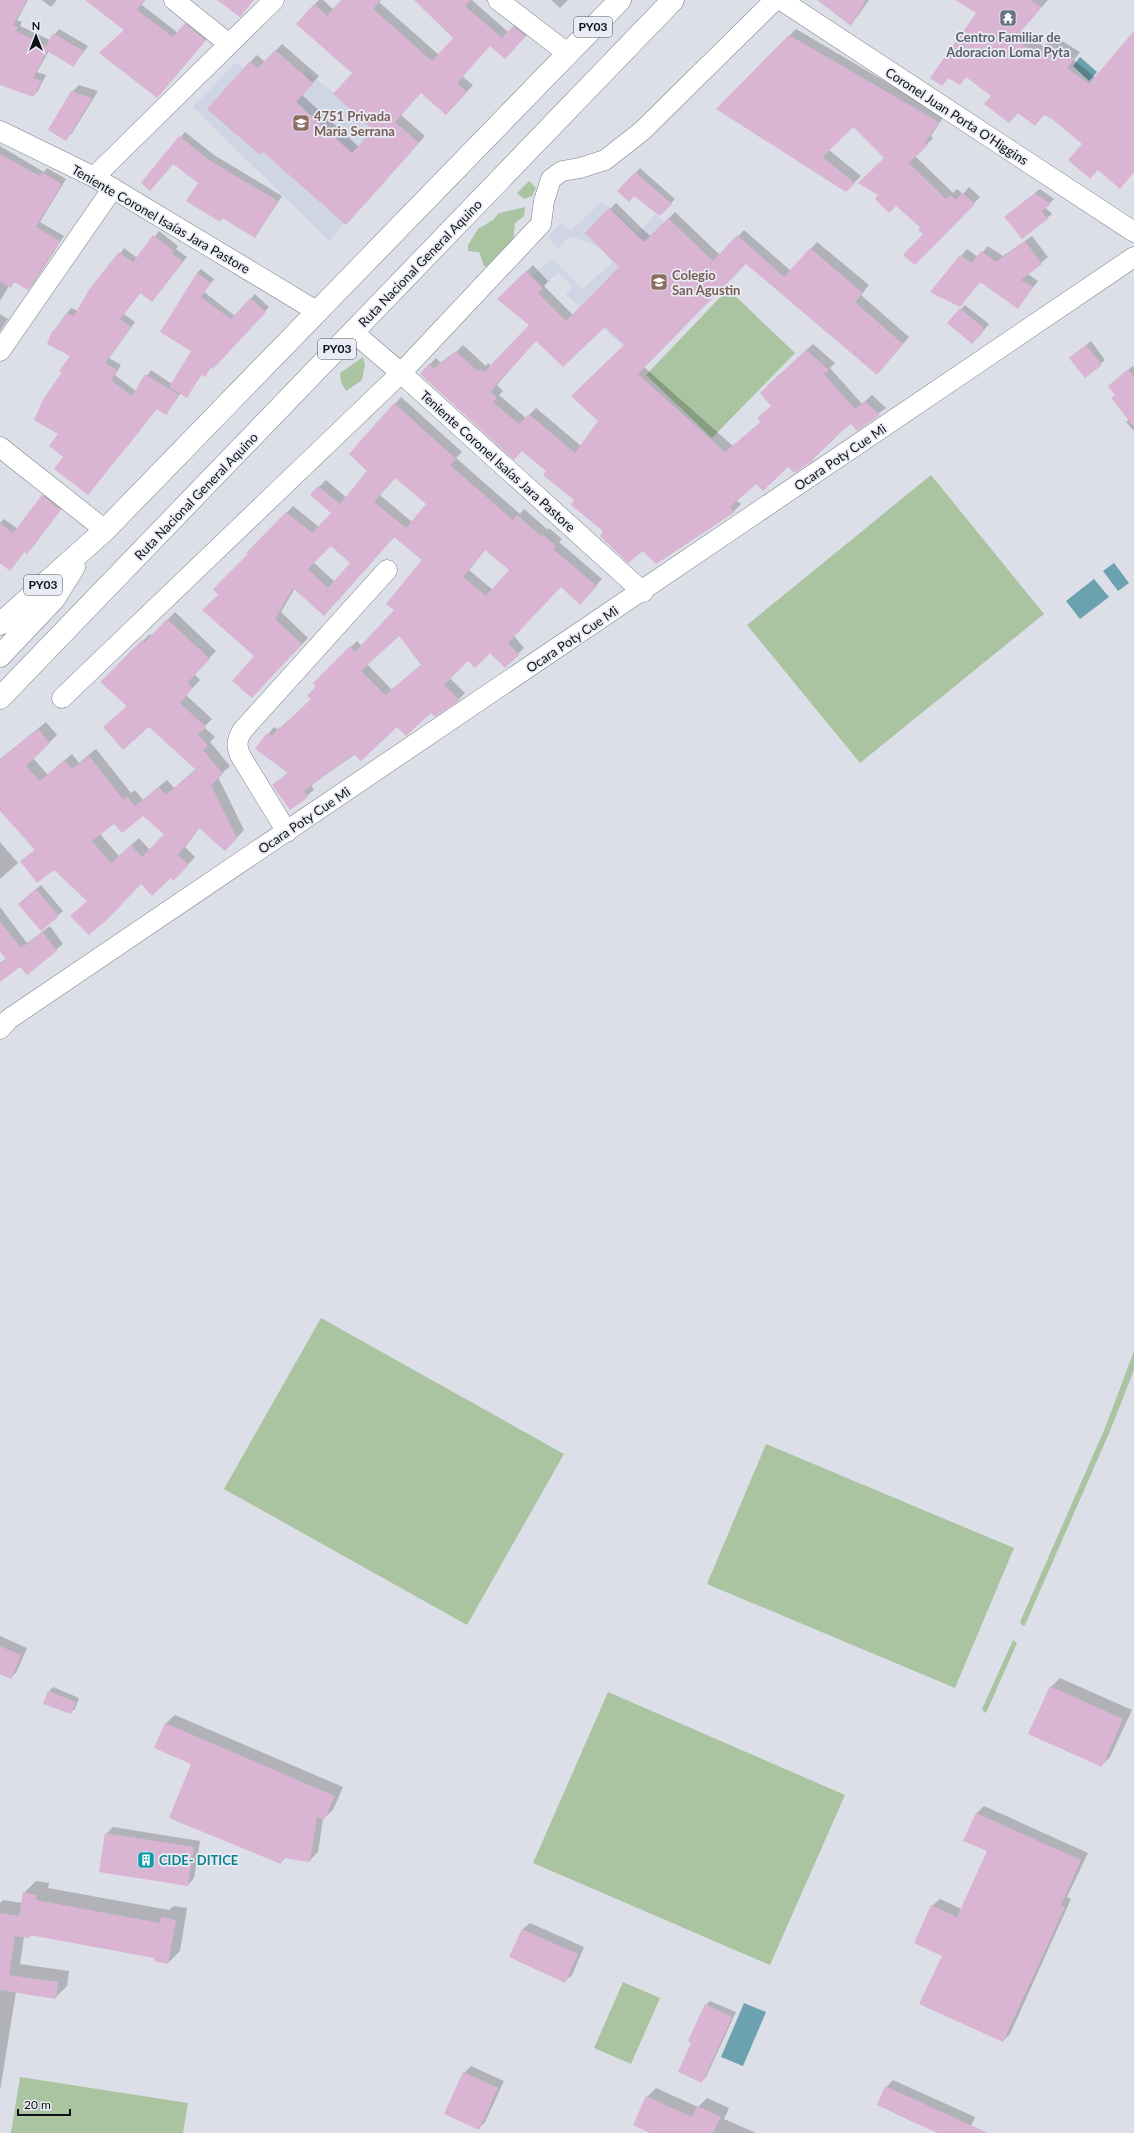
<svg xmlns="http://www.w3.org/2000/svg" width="1134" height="2133" font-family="Lato,sans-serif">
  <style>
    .built { fill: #cfd5e4 }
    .green { fill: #aac4a2 }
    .water { fill: #6ca1b0 }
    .shadow { fill: #0003; fill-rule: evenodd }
    .building { fill: #d9b4d3; fill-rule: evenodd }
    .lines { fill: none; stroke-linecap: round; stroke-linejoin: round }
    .street-casing { stroke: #7d8088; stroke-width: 21 }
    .highway-casing { stroke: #7d8088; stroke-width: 23 }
    .street { stroke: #fff; stroke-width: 20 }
    .highway { stroke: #fff; stroke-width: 22 }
    .labels { text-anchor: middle; stroke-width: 3.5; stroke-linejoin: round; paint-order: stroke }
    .shield { fill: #e9ecf5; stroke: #505156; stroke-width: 1 }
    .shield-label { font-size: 12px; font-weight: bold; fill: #0e0f12 }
    .worship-label { font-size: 13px; font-weight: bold; fill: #5b616d; stroke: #e9ecf5 }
    .education-label { font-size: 13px; font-weight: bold; fill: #785e54; stroke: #e9ecf5; text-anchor: start }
    .street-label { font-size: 13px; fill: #0e0f12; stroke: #e9ecf5 }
    .culture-label { font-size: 13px; font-weight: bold; fill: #0d838f; stroke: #e9ecf5; text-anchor: start }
  </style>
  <rect width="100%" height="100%" fill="#dcdfe7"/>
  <!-- built -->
  <path class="built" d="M236,62l42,38 29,-29 81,67 -8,43 -51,60 -136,-134z
    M602,201l36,32 18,-19 75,65 -86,87 -79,-71 6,-9 -14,-14 -13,14 -12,-10 19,-18 31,31 29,-27 -14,-16 -28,-10 -12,12 -11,-11 15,-14 9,8z"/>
  <!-- green -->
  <path class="green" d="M529,181l7,7 -4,8 -8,3 -7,-6z
    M525,207l-1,9 -9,7 -2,19 -22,26 -7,-2 -5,-14 -11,-1v-6l10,-16 15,-9 6,-7z
    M728,289l67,64 -83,85 -66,-63z
    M363,357l2,8 -3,15 -16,11 -5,-9 -1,-9z
    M931,475l113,139 -184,149 -113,-138z
    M321,1318l243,136 -97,171 -243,-136z
    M1134,1351v19l-24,61 -85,194 -2,1 -3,-4 85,-194z
    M766,1444l248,104 -59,140 -248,-104z
    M1013,1640l4,3 -30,68 -2,2 -3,-4z
    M608,1692l237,103 -75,170 -237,-102z
    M623,1982l37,16 -29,66 -37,-16z
    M20,2077l168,26 -5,30h-172z"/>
  <!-- water -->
  <path class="water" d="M1080,57l17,15 -8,9 -16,-15z
    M1114,563l15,20 -11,8 -15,-20z
    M1094,579l15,18 -29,22 -14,-18z
    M744,2003l22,9 -23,54 -22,-9z"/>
  <!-- shadow -->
  <path class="shadow" d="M0,0h28l-11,20 5,2 -2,4 30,14 9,-11 29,17 -15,20 -24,-15 -12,21 9,3 -8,16 -5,5 -33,-12z
    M42,0h15l-6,7z
    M86,0h59l-3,5 36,28 12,-14 20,16 -48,57 -37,-62z
    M319,0h4l11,10 9,-10h38l-2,2 60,53 15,-17 -39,-38h57l36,32 12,-12 12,9 -21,23 -21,-7 -28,31 11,9 -21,23 -31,-16 -20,23 24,21 -73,82 -143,-110 48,-53 8,7 17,-18 37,32 -17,19 57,52 15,-18 -21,-56 -39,-68z
    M551,0h17l-8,8z
    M827,0h42l-18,25z
    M957,0h91l-28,32 25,15 9,-11 26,16 -6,8 22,18 38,-44v138l-14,15 -37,-44 -31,-25 -8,-4 -9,10 -16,-12 -10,10 -17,-27 -25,-19 -7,8 -11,-7 -7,8 35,-73z
    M796,29l148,87 -13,20 2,2 -18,18 38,37 4,-4 6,5 6,-7 11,10 -65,67 9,-30 -2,-7 -26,-22 -16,-10 5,-37 -32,-32 -24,24 32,26 -15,15 -128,-82z
    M79,85l19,6 -26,42 -6,7 6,-48z
    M185,132l29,23 68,41 -27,41 -32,-20 -3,4 -21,-38 -25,-20 -24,27 -8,-7z
    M0,146l44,26 3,-4 19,11 -26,43 24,14 -31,48 -5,5 -13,-7 -6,4 -9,15z
    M640,168l35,31 -15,16 -26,-20 -15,-4z
    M1040,189l14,10 -9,8 7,7 -5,4 -37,-5z
    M616,203l35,34 24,-25 45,43 24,-25 47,41 26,-29 52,43 -8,10 48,42 -26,30 -137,-105 -102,105 89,79 29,-25 10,-16 -5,-19 46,-42 22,19 -5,5 32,36 10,-9 14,13 -29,21 -6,-7 -38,37 -19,13 -6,-6 -32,16 -20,18 5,4 -7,7 -78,52 -13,-13 -38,-19 -57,-60 -127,-98 15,-15 5,5 8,-7 1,2 13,-13 23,21 2,-3 3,3 40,-41 -33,-26 35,-34 15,16 -4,5 29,29 48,-48 -35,-34zM605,325l20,20 -26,76 -18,25 -45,-38 -10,10 -27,-23 4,-4 -6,-6 39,-45z
    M159,231l19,15 -2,3 11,8 -31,39 -15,-4 -17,22 11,8 -26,36 12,7 -6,10 21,16 15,-21 21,14 20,-34 5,-77 4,-4 13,10 -10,13 31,24 20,-22 14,13 -52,57 -5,2 -7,9 -3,-1 -15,22 -6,-3 -15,21 -9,-6 -31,40 -61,9 -5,-23 3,-62 8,-16 -18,-24 18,-24 7,3 46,-63 13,10z
    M1032,236l16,21 -20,17 10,7 -20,26 -37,-26 -21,25 -28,-14 35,-43 11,8 10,-11 15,10z
    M965,305l24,19 -12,15 -29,-16z
    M0,314l8,5 -8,12z
    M1091,341l14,19 -20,16 -15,-18z
    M1133,366l1,2v63l-8,-9 3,-3 -13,-24 -3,-13z
    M401,397l61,55 -6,6 64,56 4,-5 24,21 1,-2 13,11 -3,3 43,37 -16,18 -25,-11 -47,50 10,12 -6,6 -28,-2 -22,8 -18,18 15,15 -6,6 -62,26 -86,60 3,5 -24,19 -17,-24 16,-13 -33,-23 18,-22 4,3 34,-31 5,-13 -3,-3 43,-42 5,5 33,-36 29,-50 -29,-24 -65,73 -35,-21 -14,24 27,26 -50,52 -3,-34 -36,-62 30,-40 -1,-1 45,-47 26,21 13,-14 -21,-18 15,-15 21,18 21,-28 -18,-16zM396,477l31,27 -15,18 -32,-27zM331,544l21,19 -17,19 -22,-20zM486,549l25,21 -18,20 -24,-20zM400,635l22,29 -30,26 -25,-26z
    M47,491l17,14 -33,44 -6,2 -11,14 -14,-3v-39l4,-4 14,10z
    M175,612l41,39 -22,23 6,6 -14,15 26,24 -8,8 11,10 -5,5 20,24 -12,11 26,53 -19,20 -25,-23 -15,20 10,10 -22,23 -2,-3 -30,6 -53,18 -34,-32 -32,-8 14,-12 -36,-40v-50l46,-37 11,13 -24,23 15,17 24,-21 7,9 17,-14 35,44 4,-3 8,10 24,-20 7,8 22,-19 -95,-87 49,-48 2,2zM143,815l23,19 -16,16 -11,-12 -20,18 -19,-22 14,-12z
    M0,842l18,21 -18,16z
    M41,885l22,26 -22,18 -17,-30z
    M0,907l27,36 23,-17 13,18 -36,29 -6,-8 -21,16v-18l7,-5 -7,-9z
    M0,1636l27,12 -10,23 -6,7 -11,-5z
    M1060,1678l72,32 -22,47 -9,9 -50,-79z
    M53,1687l26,11 -4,11 -5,4 -21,-22z
    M175,1715l168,72 -10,23 -10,9 -5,33 -9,9 -23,-4 -6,6 -87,-100 -27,-40z
    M984,1806l104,47 -21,44 4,2 -61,135 -7,7 -60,-86 -11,-49 8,-7 22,10 26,-58 -23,-11 12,-27z
    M113,1827l87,14 -6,37 -6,7 -82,-51z
    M36,1881l13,2 -1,5 121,22 5,-4 13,2 -7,43 -12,12 -13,-6 -123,-22 -3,2h-5l-4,27 49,7 -2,15 -12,12 -39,-6 -16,99v-188l3,-3 19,3 2,-10z
    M530,1923l54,24 -12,28 -7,6 -54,-24 12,-28z
    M710,2001l26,11 -30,65 -5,5 -8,-40 13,-37z
    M471,2066l33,15 -19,41 -6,6 -15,-55z
    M893,2080l82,37 -7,16h-28l-54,-46z
    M656,2088l42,19 9,-9 22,10 -5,11 32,14h-104l-5,-36z"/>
  <!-- building -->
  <path class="building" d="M0,0h27l-14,25 5,2 -2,4 30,15 7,-13 30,18 -9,16 -27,-16 -14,27 9,3 -9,16 -33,-12z
    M85,0h60l-8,10 36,27 12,-14 21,17 -49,58 -58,-45 25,-23z
    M217,0h37l-14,17z
    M341,0h40l-8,9 59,52 21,-23 -39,-38h57l-6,6 37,32 11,-12 13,10 -21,23 -15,-13 -33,37 10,9 -21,23 -25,-22 -26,29 24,21 -73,82 -83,-73 -3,3 -53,-46 43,-48 8,7 17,-18 38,33 -17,19 56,51 21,-23 -40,-36 19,-21 -56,-49 18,-20 13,12z
    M817,0h49l-15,26z
    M955,0h75l12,7 -28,32 25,15 7,-11 28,16 -7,9 22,16 45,-53v141l-14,17 -22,-19 -8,9 -22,-19 14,-16 -30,-25 -8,-4 -9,11 -17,-13 -9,10 -25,-19 7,-8 -25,-19 -6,8 -12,-7 -6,8 -12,-8 46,-65z
    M789,35l150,87 -14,21 3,2 -19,18 37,36 4,-4 6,5 6,-7 13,11 -60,61 -12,-10 20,-21 -5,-4 2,-3 -24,-21 -7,7 -14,-14 3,-4 -20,-12 26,-25 -31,-31 -30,30 32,26 -9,9 -130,-83z
    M71,91l21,7 -26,43 -18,-11z
    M179,136l30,24 69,41 -23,37 -33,-20 -2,4 -34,-21 12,-18 -25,-19 -23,27 -9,-8z
    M0,154l40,22 2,-4 20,12 -26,43 24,14 -32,49 -14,-8 -3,6 -11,-7z
    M635,172l37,32 -12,12 -26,-20 -5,6 -12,-11z
    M1035,193l16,11 -10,7 7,8 -26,20 -18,-22z
    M609,208l35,34 24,-24 45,43 24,-26 47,42 26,-29 53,45 -8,9 48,42 -26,31 -131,-111 -108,110 87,78 36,-30 -4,-4 14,-12 -11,-13 46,-43 23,20 -5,4 31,35 10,-8 15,14 -23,16 -6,-7 -21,17 1,1 -19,17 2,1 -20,13 -6,-6 -25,24 -7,-7 -26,23 5,5 -79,52 -13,-13 -15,12 -28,-27 3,-5 -32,-26 3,-5 -31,-25 3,-4 -24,-20 -8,9 -94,-86 9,-10 5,5 7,-8 2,2 12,-12 23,20 2,-2 4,3 45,-47 -32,-26 29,-28 17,18 -5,4 28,28 53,-54 -34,-34zM605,327l19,18 -53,51 27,25 -23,32 -46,-39 -10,10 -26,-22 4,-4 -6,-6 6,-8 39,-43 27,26z
    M153,235l21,16 -2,3 11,8 -31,40 -12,-9 -20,26 11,8 -26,36 12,7 -6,10 21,16 13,-22 34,21 -13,20 -9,-6 -69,86 -34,-26 9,-12 -14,-11 9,-12 -24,-14 10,-22 18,-26 -3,-1 11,-15 -23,-12 5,-13 2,1 12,-19 8,3 16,-28 29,-36 14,10z
    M1025,241l17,23 -21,16 12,7 -15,22 -38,-27 -20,25 -30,-15 30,-37 12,8 9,-12 15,11z
    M197,273l14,10 -10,14 30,22 19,-21 16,14 -53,57 -2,-2 -6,10 -4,-2 -14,23 -18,-11 22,-36 -31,-19z
    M960,308l25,21 -13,15 -25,-21z
    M1086,345l16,20 -17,13 -16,-20z
    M1128,369l6,8v50l-23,-29 4,-3 -7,-9z
    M394,403l62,56 -6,6 63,55 4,-5 24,21 1,-2 14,12 -3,3 44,37 -17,19 -19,-18 -53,56 11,12 -14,13 -15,-15 -15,15 -7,-7 -24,24 16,15 -25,17 -4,-4 -25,23 -9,-9 -36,34 -7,-7 -50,37 4,6 -18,13 -18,-25 16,-12 -33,-24 12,-16 5,3 7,-9 2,1 30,-29 -4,-3 9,-10 -3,-3 37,-37 5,6 39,-42 -8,-6 36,-44 -28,-23 -70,79 -31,-28 -18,31 27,25 -50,54 -20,-17 22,-25 -52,-46 16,-15 -5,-6 35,-35 -2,-1 40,-41 26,21 19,-20 -21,-18 8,-9 22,18 27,-33 -18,-17zM395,478l31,26 -20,24 -32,-26zM331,546l19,17 -22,25 -20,-19zM485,550l24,20 -23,26 -23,-19zM399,636l22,29 -36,30 -24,-24z
    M42,495l19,15 -34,44 -3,-2 -14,19 -10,-8v-40l13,10z
    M167,619l43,40 -22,23 5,6 -13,15 26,24 -8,8 10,10 -5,5 20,24 -12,11 26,53 -12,13 -26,-23 -21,27 11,10 -16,16 -2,-3 -19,18 -11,-12 -34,36 -18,15 -19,-19 17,-15 -33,-31 -17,13 -17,-22 15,-11 -35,-39v-52l38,-30 12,14 -24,23 14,15 24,-21 8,9 17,-13 34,43 4,-2 8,9 24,-19 7,8 30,-25 -47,-43 -26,23 -20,-23 24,-21 -27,-24 42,-42 2,3zM143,816l21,18 -22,23 -11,-12 -20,18 -19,-22 22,-17 8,9z
    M36,889l23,27 -18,15 -23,-27z
    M0,921l21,27 22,-16 14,19 -30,24 -7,-8 -20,15v-18l6,-5 -6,-8z
    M0,1646l21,9 -10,24 -11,-5z
    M1050,1686l73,33 -21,48 -74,-33z
    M48,1691l28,11 -5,12 -28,-10z
    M165,1723l170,73 -11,24 -7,-3 -7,45 -27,-4 -2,6 -112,-46 22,-54 -37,-16z
    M976,1813l105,47 -20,45 4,2 -62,135 -84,-38 23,-48 -28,-13 17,-38 26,12 30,-66 -24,-10z
    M105,1833l89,14 -6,39 -89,-14z
    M23,1892l14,3 -1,5 124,23 1,-6 15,3 -8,44 -14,-3v-3l-124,-23 -1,3 -14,-2 -6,39 49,7 -2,17 -56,-9v-77l19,3z
    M522,1929l56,25 -13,29 -56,-26z
    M705,2004l27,13 -30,66 -24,-11 13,-29 -3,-2z
    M463,2072l35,16 -19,42 -35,-16z
    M885,2086l103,47h-50l-23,-10 -38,-18z
    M646,2096l46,21 5,-11 24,11 -8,16h-63l-17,-8z"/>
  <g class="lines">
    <defs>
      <path id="street" d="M174,0l55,44
        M498,0l69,53
        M781,0l353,232
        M0,131l94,46 224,135
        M94,177l180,-177
        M353,332l48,41 242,219
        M0,351l113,-163
        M0,447l105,83
        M62,698l339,-325 140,-149 3,-23 7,-22 11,-8 18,-3 25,-8 37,-29 133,-131
        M287,832l-47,-77c-4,-10 -3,-15 2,-24l145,-161
        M0,1029l9,-10 1125,-762"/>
      <path id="highway" d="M0,624l105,-94 515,-530
        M0,656l54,-57 20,-32
        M0,698l673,-698"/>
    </defs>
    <!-- street casing -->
    <use href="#street" class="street-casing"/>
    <!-- highway casing -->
    <use href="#highway" class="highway-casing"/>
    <!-- street -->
    <use href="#street" class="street"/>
    <!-- highway -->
    <use href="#highway" class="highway"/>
  </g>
  <!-- icons -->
  <defs>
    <symbol id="temple-square" viewBox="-11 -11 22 22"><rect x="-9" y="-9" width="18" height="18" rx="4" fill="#6b7280" stroke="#e9ecf5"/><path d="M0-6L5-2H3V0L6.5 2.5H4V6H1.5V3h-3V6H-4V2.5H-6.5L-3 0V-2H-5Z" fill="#fff"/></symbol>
    <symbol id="school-square" viewBox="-11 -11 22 22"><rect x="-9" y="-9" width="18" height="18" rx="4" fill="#8d6e63" stroke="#e9ecf5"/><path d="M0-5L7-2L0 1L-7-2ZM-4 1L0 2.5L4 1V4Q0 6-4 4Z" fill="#fff"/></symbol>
    <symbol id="building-square" viewBox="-11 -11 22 22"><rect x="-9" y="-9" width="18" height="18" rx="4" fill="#0f9aa8" stroke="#e9ecf5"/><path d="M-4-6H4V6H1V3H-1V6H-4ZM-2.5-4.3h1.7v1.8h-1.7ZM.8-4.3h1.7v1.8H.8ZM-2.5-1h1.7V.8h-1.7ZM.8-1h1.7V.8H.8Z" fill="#fff"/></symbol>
  </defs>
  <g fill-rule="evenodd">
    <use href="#temple-square" x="998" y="8" width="20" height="20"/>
    <use href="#school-square" x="291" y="113" width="20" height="20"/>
    <use href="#school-square" x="649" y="272" width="20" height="20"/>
    <use href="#building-square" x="136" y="1850" width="20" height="20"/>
  </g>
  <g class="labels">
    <!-- shield labels -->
    <g class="shield">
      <rect x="574" y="17" width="38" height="20" rx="3"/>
      <rect x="318" y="339" width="38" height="20" rx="3"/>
      <rect x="24" y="575" width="38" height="20" rx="3"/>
    </g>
    <g class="shield-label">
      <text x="593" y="31">PY03</text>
      <text x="337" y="353">PY03</text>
      <text x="43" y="589">PY03</text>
    </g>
    <!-- worship labels -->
    <g class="worship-label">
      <text x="1008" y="42">Centro Familiar de<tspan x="1008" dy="15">Adoracion Loma Pyta</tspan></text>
    </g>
    <!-- education labels -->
    <g class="education-label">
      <text x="314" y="121">4751 Privada<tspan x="314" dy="15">Maria Serrana</tspan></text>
      <text x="672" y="280">Colegio<tspan x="672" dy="15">San Agustin</tspan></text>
    </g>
    <!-- street labels -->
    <g class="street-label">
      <text transform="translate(957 116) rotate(33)" y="5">Coronel Juan Porta O'Higgins</text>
      <text transform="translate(161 219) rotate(30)" y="5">Teniente Coronel Isaías Jara Pastore</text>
      <text transform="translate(420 263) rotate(-46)" y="5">Ruta Nacional General Aquino</text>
      <text transform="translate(840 457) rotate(-34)" y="5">Ocara Poty Cue Mi</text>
      <text transform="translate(498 461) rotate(42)" y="5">Teniente Coronel Isaías Jara Pastore</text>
      <text transform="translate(196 496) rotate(-46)" y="5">Ruta Nacional General Aquino</text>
      <text transform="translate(572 639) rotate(-34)" y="5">Ocara Poty Cue Mi</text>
      <text transform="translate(304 820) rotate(-34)" y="5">Ocara Poty Cue Mi</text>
    </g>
    <!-- culture labels -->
    <g class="culture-label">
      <text x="159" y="1865">CIDE- DITICE</text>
    </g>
  </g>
  <!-- north arrow -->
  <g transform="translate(36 36)" stroke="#e9ecf5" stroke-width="3" paint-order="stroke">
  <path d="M0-3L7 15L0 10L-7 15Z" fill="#0e0f12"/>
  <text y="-6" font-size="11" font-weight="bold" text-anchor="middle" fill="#0e0f12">N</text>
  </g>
  <!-- scale -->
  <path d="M18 2109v6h52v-6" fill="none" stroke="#0e0f12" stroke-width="2"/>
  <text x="24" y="2109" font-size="12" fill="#0e0f12" stroke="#e9ecf5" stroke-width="3" paint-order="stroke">20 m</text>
</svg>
